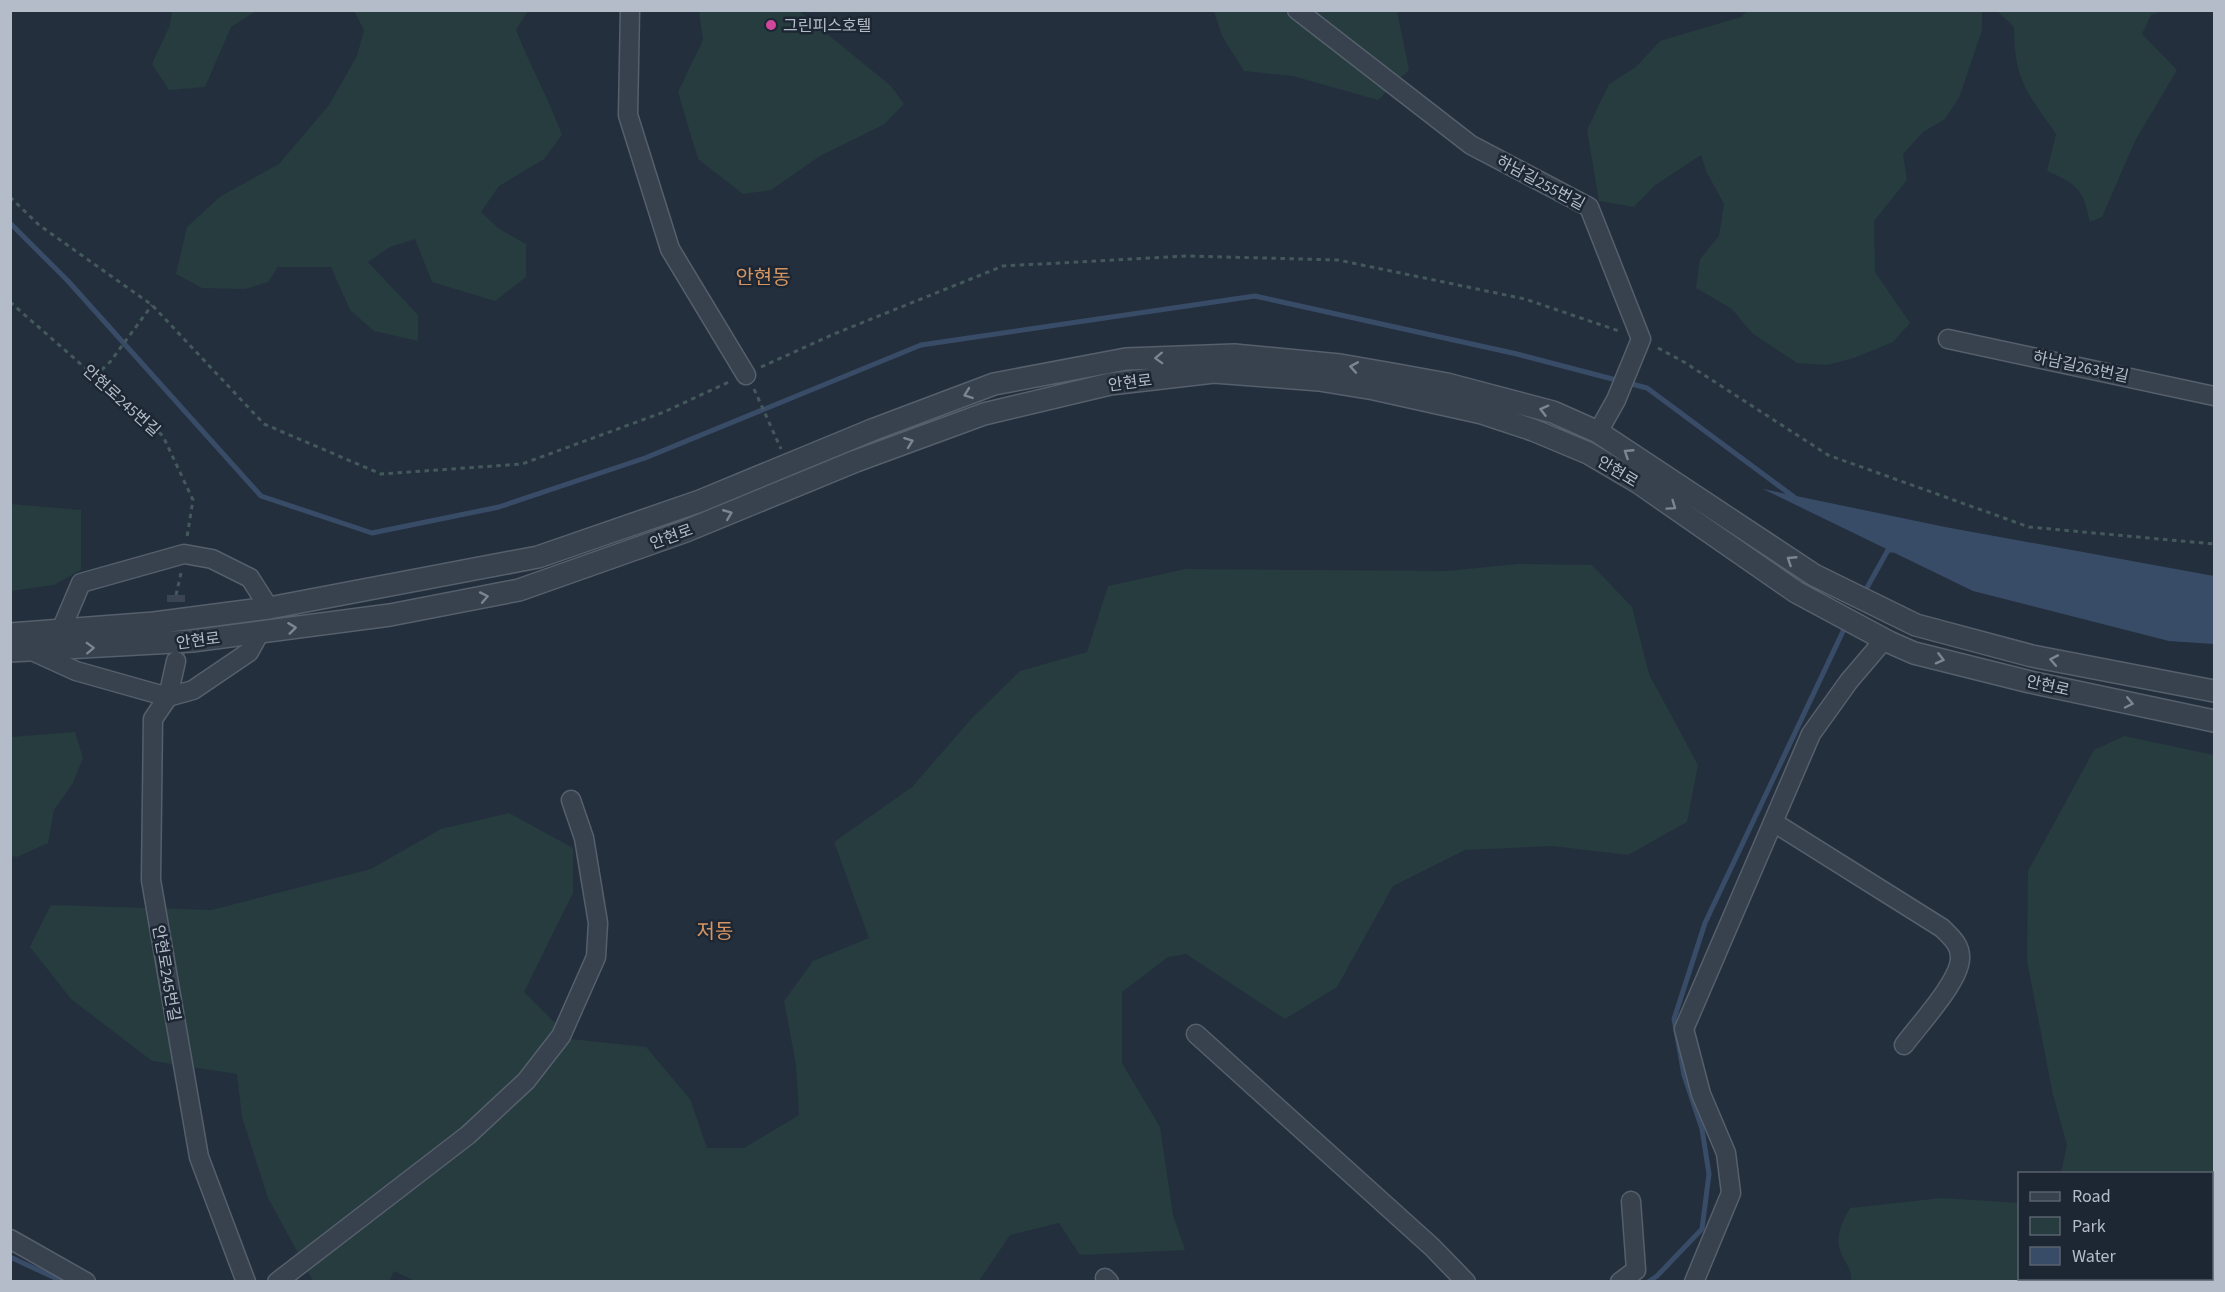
<svg xmlns="http://www.w3.org/2000/svg" width="2225" height="1292" font-family="'Source Sans 3','Noto Sans KR',sans-serif">
  <style>
    .green { fill: #263c3f }
    .water { fill: #394c67 }
    .lines { fill: none; stroke-linecap: round; stroke-linejoin: round }
    .stream { stroke: #394c67; stroke-width: 5 }
    .minor-tunnel { stroke: #3a4453; stroke-width: 18; stroke-dasharray: 18 9; stroke-linecap: butt }
    .minor-casing { stroke: #565f6c; stroke-width: 21 }
    .tertiary-casing { stroke: #565f6c; stroke-width: 24 }
    .path { stroke: #44595c; stroke-width: 3; stroke-dasharray: 4.5 4.5; stroke-linecap: butt }
    .minor { stroke: #38414e; stroke-width: 18 }
    .tertiary { stroke: #38414e; stroke-width: 21 }
    .oneway { stroke: #7c8592 }
    .hotel-dot { fill: #d1479c; stroke: #1d2633; stroke-width: 2 }
    .labels { text-anchor: middle; stroke-width: 5; stroke-linejoin: round; paint-order: stroke }
    .poi-label { font-size: 16px; fill: #b4bcc9; stroke: #1d2633; text-anchor: start }
    .street-label { font-size: 16px; fill: #b4bcc9; stroke: #1d2633 }
    .quarter-label { font-size: 20px; fill: #d59563; stroke: #1d2633 }
  </style>
  <rect width="100%" height="100%" fill="#242f3e"/>
  <!-- green -->
  <path class="green" d="M1748,10l234,1v19l-23,68 -14,21 -22,13 -20,22 4,26 -33,41 1,51 35,51 -17,19 -39,16 -27,7 -30,-2 -45,-30 -20,-24 -36,-21 4,-29 19,-23 5,-32 -18,-33 -5,-16 -47,31 -20,21 -35,-6 -12,-71 22,-46 27,-17 24,-26 81,-24z
    M172,11v-1l84,1 -25,16 -26,60 -36,3 -17,-26 18,-39z
    M354,11h174l-12,19c14,36 33,69 46,105l-18,24 -45,27 -18,26 17,16 28,16v33l-31,24 -63,-19 -17,-43 -25,8 -22,15 50,53v26l-44,-10 -24,-21 -19,-43h-53l-10,15 -23,7 -43,-1 -26,-14 11,-47 34,-31 58,-32 50,-59 28,-49 7,-26z
    M699,11h100l92,75 13,18 -21,21 -63,31 -49,34 -28,4 -45,-35 -20,-67 25,-52z
    M1214,11h183l12,59 -31,30 -85,-24 -49,-5 -22,-35z
    M1997,11h167l-13,4 -9,19 35,36 -42,71 -33,76 -12,5c-7,-33 -13,-38 -43,-51l9,-37c-29,-42 -42,-54 -42,-107z
    M11,504l70,6v60l-27,15 -43,6z
    M1518,564l74,1 40,42 17,67 49,91 -11,57 -59,33 -76,-9 -87,4 -72,36 -56,101 -52,32 -99,-65 -18,3 -46,35v71l38,64 13,88 12,35 -105,5 -21,-32 -49,12 -31,46 -562,1 -23,-11 -5,10h-76l-45,-83 -26,-81 -5,-43 -85,-13 -81,-62 -41,-52 21,-42 160,5 160,-41 70,-40 68,-16 64,35v45l-49,99 47,47 75,8 44,52 17,49h37l55,-33 -3,-50 -12,-64 29,-40 56,-23 -35,-96 78,-55 60,-69 48,-47 67,-19 21,-66 78,-17 261,2z
    M75,732l8,26 -10,25 -19,27 -6,33 -31,14 -6,-1v-119z
    M2124,736l90,19v526h-363c1,-14 -7,-18 -11,-31 -5,-14 3,-30 10,-42l92,-10 77,5 1,75h192v-104l-151,-1 6,-28 -14,-50 -26,-134 1,-90 66,-121z"/>
  <!-- water -->
  <path class="water" d="M1763,489l182,38 269,49v68l-45,-3 -196,-50z"/>
  <g class="lines">
    <!-- stream -->
    <path class="stream" d="M10,223l58,58 193,215 111,37 127,-26 146,-49 276,-113 334,-49 262,58 130,34 147,109
      M1864,593l24,-43h7
      M10,1257l54,25
      M1648,1282l9,-6 45,-47 7,-55 -7,-45 -18,-54 -10,-56 31,-96 141,-298"/>
    <!-- minor-tunnel -->
    <path class="minor-tunnel" d="M176,656v-61"/>
    <defs>
      <path id="minor" d="M630,10l-2,105 42,134 76,126
        M1297,10l174,135 118,62 52,132 -25,61 -18,32
        M1948,339l266,57
        M61,630l20,-47 103,-29 28,5 38,19 19,30
        M30,650l46,21 92,26 25,-7 56,-38 11,-20
        M176,661l-8,36 -15,22 -2,161 48,277 47,125
        M1773,822l169,106c9,9 19,17 18,31 -1,23 -42,67 -56,86
        M1196,1034l236,213 34,35
        M10,1239l76,43
        M1105,1278l4,4
        M277,1282l191,-147 58,-54 35,-45 35,-79 2,-34 -14,-85 -13,-38
        M1620,1282l16,-12 -5,-69
        M1694,1282l37,-89 -5,-40 -25,-59 -17,-65 127,-295 38,-53 35,-41"/>
      <path id="tertiary" d="M10,634l144,-11 115,-15 269,-51 162,-56 172,-71 122,-46 132,-25 108,-4 106,10 52,9 55,10 106,28 45,20 216,143 102,50 116,31 182,35
        M10,651l182,-10 198,-26 129,-25 167,-59 170,-70 128,-47 126,-30 104,-12 105,8 55,9 108,24 51,17 55,23 51,30 157,109 93,50 25,11 116,29 184,39"/>
    </defs>
    <!-- minor casing -->
    <use href="#minor" class="minor-casing"/>
    <!-- tertiary casing -->
    <use href="#tertiary" class="tertiary-casing"/>
    <!-- path -->
    <path class="path" d="M10,197l29,28 113,80 112,119 117,50 141,-10 142,-52 67,-31
      M10,302l153,134 30,64 -6,37
      M1658,348l26,14 144,93 201,72 185,17
      M761,367l73,-33 169,-68 185,-10 150,4 187,39 94,32
      M95,376l15,-14 42,-57
      M754,389l27,60
      M176,595l5,-22"/>
    <!-- minor -->
    <use href="#minor" class="minor"/>
    <!-- tertiary -->
    <use href="#tertiary" class="tertiary"/>
  </g>
  <!-- one-way arrows -->
  <defs><path id="oneway-chevron" d="M-2-3.5L2.5 0L-2 3.5" fill="none" stroke-width="1.6" stroke-linecap="round" stroke-linejoin="round" transform="scale(1.5)"/></defs>
  <g class="oneway">
    <use href="#oneway-chevron" transform="translate(1159 358) rotate(178)"/>
    <use href="#oneway-chevron" transform="translate(1354 367) rotate(-170)"/>
    <use href="#oneway-chevron" transform="translate(968 394) rotate(160)"/>
    <use href="#oneway-chevron" transform="translate(1544 410) rotate(-165)"/>
    <use href="#oneway-chevron" transform="translate(909 442) rotate(-20)"/>
    <use href="#oneway-chevron" transform="translate(1628 453) rotate(-147)"/>
    <use href="#oneway-chevron" transform="translate(1672 506) rotate(35)"/>
    <use href="#oneway-chevron" transform="translate(728 514) rotate(-22)"/>
    <use href="#oneway-chevron" transform="translate(1791 560) rotate(-147)"/>
    <use href="#oneway-chevron" transform="translate(484 597) rotate(-11)"/>
    <use href="#oneway-chevron" transform="translate(292 628) rotate(-7)"/>
    <use href="#oneway-chevron" transform="translate(90 648) rotate(-2)"/>
    <use href="#oneway-chevron" transform="translate(1940 659) rotate(14)"/>
    <use href="#oneway-chevron" transform="translate(2054 660) rotate(-169)"/>
    <use href="#oneway-chevron" transform="translate(2129 703) rotate(12)"/>
  </g>
  <!-- markers -->
  <circle class="hotel-dot" cx="771" cy="25" r="6"/>
  <g class="labels">
    <!-- poi labels -->
    <g class="poi-label">
      <text x="783" y="31">그린피스호텔</text>
    </g>
    <!-- street labels -->
    <g class="street-label">
      <text transform="translate(1541 182) rotate(28)" y="6">하남길255번길</text>
      <text transform="translate(2081 366) rotate(12)" y="6">하남길263번길</text>
      <text transform="translate(1130 382) rotate(-7)" y="6">안현로</text>
      <text transform="translate(122 400) rotate(42)" y="6">안현로245번길</text>
      <text transform="translate(1618 471) rotate(31)" y="6">안현로</text>
      <text transform="translate(671 536) rotate(-20)" y="6">안현로</text>
      <text transform="translate(198 640) rotate(-7)" y="6">안현로</text>
      <text transform="translate(2048 685) rotate(13)" y="6">안현로</text>
      <text transform="translate(167 973) rotate(80)" y="6">안현로245번길</text>
    </g>
    <!-- quarter labels -->
    <g class="quarter-label">
      <text x="763" y="284">안현동</text>
      <text x="715" y="938">저동</text>
    </g>
  </g>
  <!-- border -->
  <rect width="2225" height="1292" fill="none" stroke="#b4bcc9" stroke-width="24"/>
  <!-- legend -->
  <rect x="2018" y="1172" width="195" height="108" fill="#1d2633" stroke="#59626f" stroke-width="1.5"/>
  <rect x="2030" y="1192" width="30" height="9" fill="#38414e" stroke="#59626f" stroke-width="1.5"/>
  <text x="2072" y="1202" font-size="18" fill="#b4bcc9">Road</text>
  <rect x="2030" y="1217" width="30" height="18" fill="#263c3f" stroke="#59626f" stroke-width="1.5"/>
  <text x="2072" y="1232" font-size="18" fill="#b4bcc9">Park</text>
  <rect x="2030" y="1247" width="30" height="18" fill="#394c67" stroke="#59626f" stroke-width="1.5"/>
  <text x="2072" y="1262" font-size="18" fill="#b4bcc9">Water</text>
</svg>
